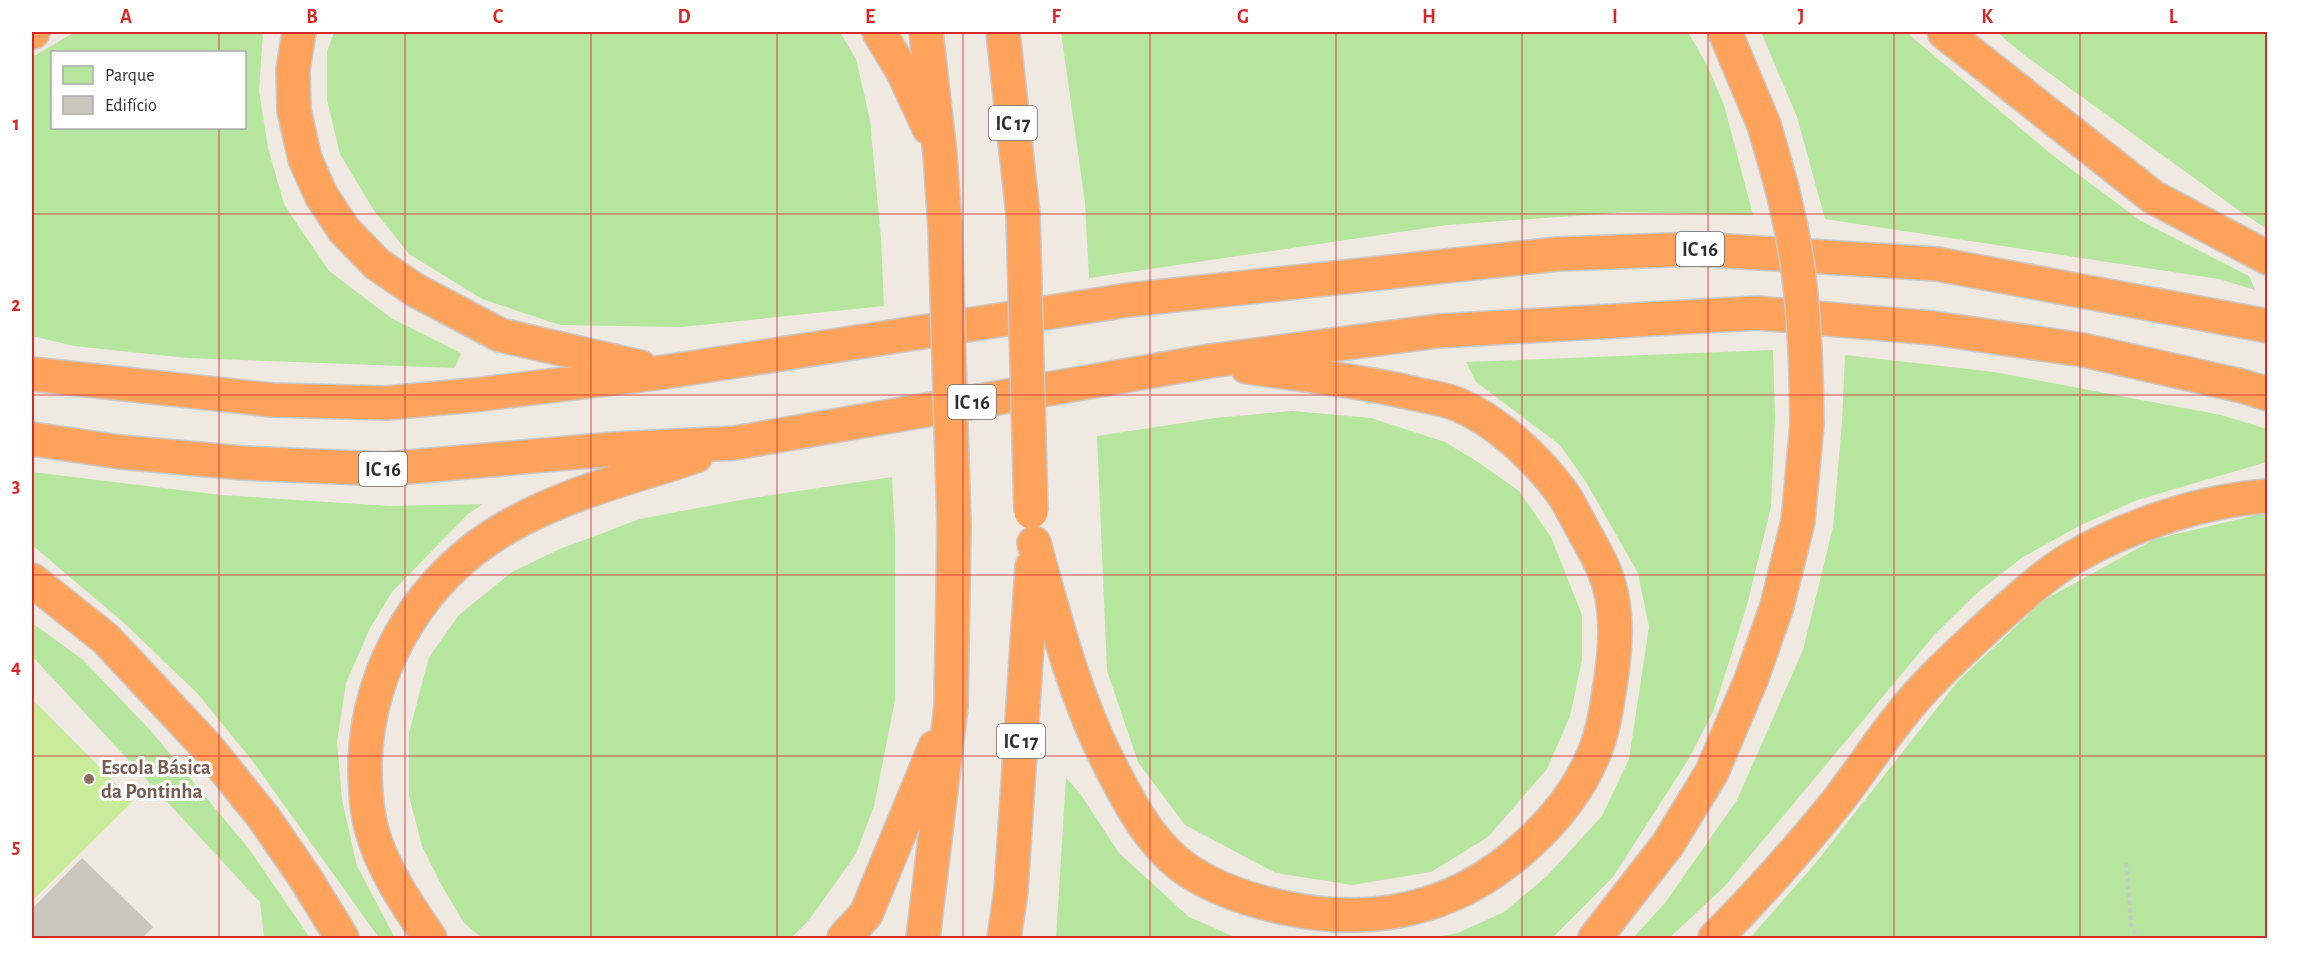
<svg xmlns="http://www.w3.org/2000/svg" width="2299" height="970" font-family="'Alegreya Sans',sans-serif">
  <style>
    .green { fill: #b6e59e; fill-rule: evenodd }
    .pitch { fill: #c9ec9a }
    .building { fill: #cbc7bf; stroke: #cbc5ba; stroke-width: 1.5 }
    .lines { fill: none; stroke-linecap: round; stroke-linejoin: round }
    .highway-casing { stroke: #c9c9c9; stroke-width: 36 }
    .path { stroke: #c9c9c9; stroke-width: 4; stroke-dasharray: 4.5 3; stroke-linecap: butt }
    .highway { stroke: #ffa35c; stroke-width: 33 }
    .highway-bridge-casing { stroke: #c9c9c9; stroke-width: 36; stroke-linecap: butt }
    .highway-bridge { stroke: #ffa35c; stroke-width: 33 }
    .grid { fill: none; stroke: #d62828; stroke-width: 1.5; stroke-opacity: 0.55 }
    .education-dot { fill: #8d6e63; stroke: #fff; stroke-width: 2 }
    .labels { text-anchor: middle; stroke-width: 6; stroke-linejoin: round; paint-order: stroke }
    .shield { fill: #fff; stroke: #6d6d6d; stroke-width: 1.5 }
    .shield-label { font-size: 20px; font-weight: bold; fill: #2e2e2e }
    .education-label { font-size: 21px; font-weight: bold; fill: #785e54; stroke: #fff; text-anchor: start }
    .neatline { fill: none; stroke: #d62828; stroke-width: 2 }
    .grid-label { font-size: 20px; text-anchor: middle; font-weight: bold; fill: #d62828 }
  </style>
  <rect width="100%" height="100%" fill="#efe9e1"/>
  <!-- green -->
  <path class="green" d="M75,32h188l-4,59 9,57 16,56 9,14 36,53 62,47 70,35 -6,15 -267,-10 -114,-12 -42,-10v-279zM52,52h192v76h-192z
    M334,32h506l16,27 14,61 11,119 3,67 -203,21 -121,-2 -78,-26 -73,-45 -36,-45 -33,-55 -13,-54v-48z
    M1061,32h627l20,35 16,38 29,110 -126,-3 -180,13 -358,53 -4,-75z
    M1761,32h145l145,122 90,67 108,55 6,14 -36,-11 -394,-60 -28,-102z
    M1997,32h270v197l-26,-17 -217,-157z
    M1773,350l2,67 -4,90 -24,98 -34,107 -25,48 -75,117 -61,61h-121l27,-5 46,-21 43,-36 55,-60 27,-57 20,-132 -11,-54 -52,-91 -26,-37 -84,-63 -10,-20z
    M1845,355l149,17 227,43 46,14v33l-130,38 -58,26 -56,31 -45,35 -43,42 -211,253 -55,51h-36l32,-35 72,-103 66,-150 30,-123 9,-105z
    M1292,411l79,7 74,24 33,20 41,29 32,46 31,78v45l-12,56 -23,53 -59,68 -57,35 -79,13 -76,-12 -91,-48 -47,-63 -31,-91 -10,-235 118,-18z
    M32,472l189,23 168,11 94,-2 -15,10 -76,78 -22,36 -24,55 -9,59 5,58 15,66 38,72h-16l-125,-175 -56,-69 -75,-72 -91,-77z
    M892,477l3,58v165l-21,106 -18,48 -47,66 -18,18h-309l-18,-15 -22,-37 -20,-40 -13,-50v-63l20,-76 30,-42 53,-43 48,-23 80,-30 106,-20z
    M2261,514h7l-1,424h-517l64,-73 145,-185 85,-80 111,-61z
    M32,623l50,36 69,72 98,118 61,89h-46l-4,-36 -228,-246z
    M1066,778l13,14 40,61 70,64 48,21h-181z"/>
  <!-- pitch -->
  <path class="pitch" d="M32,699l101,102 -101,100z"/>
  <!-- building -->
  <path class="building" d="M82,859l70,68 -11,11h-109v-28z"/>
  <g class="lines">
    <defs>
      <path id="highway" d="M32,32h1
        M299,32l-6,38 1,40 11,49 16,36 23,35 33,34 38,26 85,45 140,32
        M879,32l24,40 26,56
        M926,32l14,122 5,73
        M1003,32l20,182
        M1725,32l39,93
        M1944,32l209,165 115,61
        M32,374l240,26 114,3 88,-8 191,-23 463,-72 430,-46 138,-5 241,15 331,62
        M32,439l88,13 123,11 142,6 229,-20 121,-6 475,-82 228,-30 319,-18 176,15 150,22 159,36 26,8
        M1034,543c22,79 41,157 80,230 15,29 30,57 53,80 29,30 79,47 119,55 45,10 96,10 140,-4 68,-20 139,-82 167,-148 9,-20 13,-43 16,-64 7,-41 11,-86 -6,-124 -6,-14 -14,-27 -21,-40 -7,-12 -13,-27 -22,-38 -24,-32 -63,-69 -101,-85 -13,-6 -30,-8 -43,-11 -55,-13 -113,-19 -169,-27
        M32,580l74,59 101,108 57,71 42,61 36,59
        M430,938c-23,-33 -49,-71 -59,-111 -5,-20 -6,-43 -6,-64 3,-99 58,-188 144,-237 58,-33 124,-49 187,-70
        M844,938l22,-24 69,-167
        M923,938l28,-231 3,-182
        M1004,938l7,-47 21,-324
        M1595,938l73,-94 44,-72 39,-92 26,-74 21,-85 9,-97
        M1715,938c43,-43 83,-88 121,-135 22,-28 42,-59 65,-88 25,-32 55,-59 85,-87 28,-25 56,-52 88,-71 55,-32 131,-57 194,-61"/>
    </defs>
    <!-- highway casing -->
    <use href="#highway" class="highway-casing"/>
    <!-- path -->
    <path class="path" d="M2126,863l5,61 6,14"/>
    <!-- highway -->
    <use href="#highway" class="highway"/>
    <defs>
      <path id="highway-bridge" d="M1764,125c8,28 17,56 23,85 17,70 19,143 20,214
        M1023,214l8,298
        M945,227l9,298"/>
    </defs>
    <!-- highway-bridge casing -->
    <use href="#highway-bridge" class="highway-bridge-casing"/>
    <!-- highway-bridge -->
    <use href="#highway-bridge" class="highway-bridge"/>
  </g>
  <!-- grid -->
  <path class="grid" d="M219,32v20M405,32v906M591,32v906M777,32v906M963,32v906M1150,32v906M1336,32v906M1522,32v906M1708,32v906M1894,32v906M2080,32v906M219,128v810M32,214h2236M32,395h2236M32,575h2236M32,756h2236"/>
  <!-- markers -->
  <circle class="education-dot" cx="89" cy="779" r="6"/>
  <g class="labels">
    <!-- shield labels -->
    <g class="shield">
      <rect x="989" y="106" width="48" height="34" rx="4.5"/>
      <rect x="1676" y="232" width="48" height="34" rx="4.5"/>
      <rect x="948" y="385" width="48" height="34" rx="4.5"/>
      <rect x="359" y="452" width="48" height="34" rx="4.5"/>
      <rect x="997" y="724" width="48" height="34" rx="4.5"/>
    </g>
    <g class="shield-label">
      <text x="1013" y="130">IC 17</text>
      <text x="1700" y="256">IC 16</text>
      <text x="972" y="409">IC 16</text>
      <text x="383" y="476">IC 16</text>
      <text x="1021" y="748">IC 17</text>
    </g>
    <!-- education labels -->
    <g class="education-label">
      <text x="101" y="774">Escola Básica<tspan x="101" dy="24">da Pontinha</tspan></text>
    </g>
  </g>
  <!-- border -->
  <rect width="2299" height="970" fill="none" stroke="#ffffff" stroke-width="66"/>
  <!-- legend -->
  <rect x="51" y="51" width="195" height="78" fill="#ffffff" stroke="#ababab" stroke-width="1.5"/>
  <rect x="63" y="66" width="30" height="18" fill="#b6e59e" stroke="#ababab" stroke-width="1.5"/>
  <text x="105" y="81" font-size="18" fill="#2e2e2e">Parque</text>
  <rect x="63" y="96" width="30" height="18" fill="#cbc7bf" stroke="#ababab" stroke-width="1.5"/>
  <text x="105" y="111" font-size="18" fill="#2e2e2e">Edifício</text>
  <rect x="33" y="33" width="2233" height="904" class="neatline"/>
  <g class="grid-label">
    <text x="126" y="23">A</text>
    <text x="312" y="23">B</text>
    <text x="498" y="23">C</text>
    <text x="684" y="23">D</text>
    <text x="870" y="23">E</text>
    <text x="1056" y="23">F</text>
    <text x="1243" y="23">G</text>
    <text x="1429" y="23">H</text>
    <text x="1615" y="23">I</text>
    <text x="1801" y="23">J</text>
    <text x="1987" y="23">K</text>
    <text x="2173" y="23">L</text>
    <text x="16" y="130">1</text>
    <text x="16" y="311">2</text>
    <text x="16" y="492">3</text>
    <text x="16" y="673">4</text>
    <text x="16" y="853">5</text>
  </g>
</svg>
